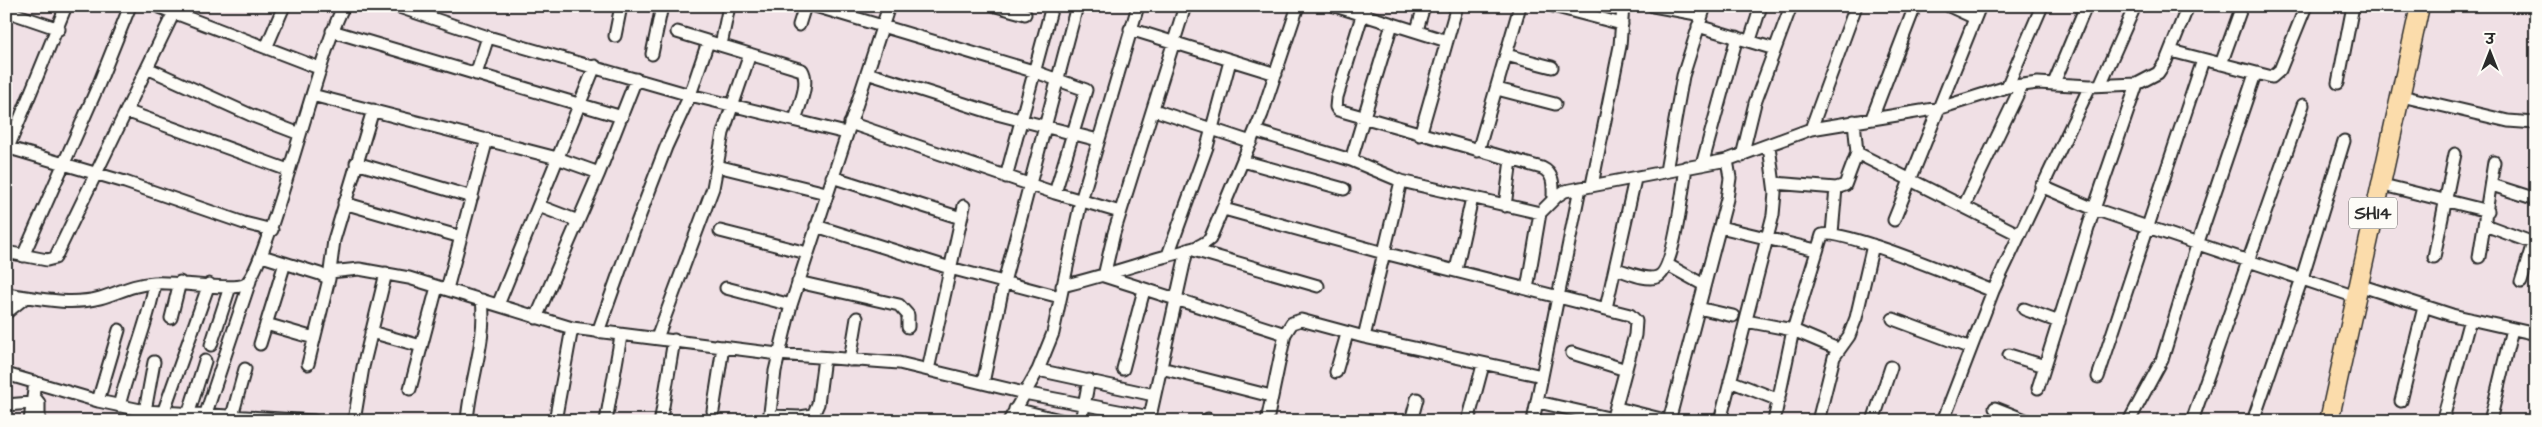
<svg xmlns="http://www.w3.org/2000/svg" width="2542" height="427" font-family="'Architects Daughter','Playpen Sans Deva',sans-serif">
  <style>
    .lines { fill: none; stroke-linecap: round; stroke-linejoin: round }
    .street-casing { stroke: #2b2b2b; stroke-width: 15 }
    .primary-casing { stroke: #2b2b2b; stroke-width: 21 }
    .street { stroke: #fdfcf7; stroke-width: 11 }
    .primary { stroke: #fbdcab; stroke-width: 18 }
    .labels { text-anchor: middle; stroke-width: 4; stroke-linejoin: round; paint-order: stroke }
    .shield { fill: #fdfcf7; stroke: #6a6a68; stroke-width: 1 }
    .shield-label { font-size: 18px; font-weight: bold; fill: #2b2b2b }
  </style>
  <rect width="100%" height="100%" fill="#f0e0e5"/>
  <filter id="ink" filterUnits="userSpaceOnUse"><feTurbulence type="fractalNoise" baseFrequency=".02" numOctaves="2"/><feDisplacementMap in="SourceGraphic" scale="10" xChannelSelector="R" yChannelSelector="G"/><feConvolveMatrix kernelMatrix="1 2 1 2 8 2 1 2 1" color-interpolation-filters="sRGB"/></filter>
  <g filter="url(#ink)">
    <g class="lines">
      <defs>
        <path id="street" d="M157,6l162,62
          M396,6l92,31 202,58 156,38
          M815,6l218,65 53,19 -31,103
          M996,6l29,8
          M1185,6l-71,227 -10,43 181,58
          M1335,6l112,35
          M1365,6l-28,91 -1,10 2,3 204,58c13,6 11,19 11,32
          M1553,6l69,18
          M1653,6l49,9
          M1949,6l26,12
          M6,11l53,18
          M799,25l6,-19
          M1698,26l77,23
          M1130,29l146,45
          M1417,30l7,-24
          M332,31l290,86
          M677,32l125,38c8,13 -3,36 -7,50
          M615,36l6,-30
          M1750,40l11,-34
          M721,45l8,-39
          M266,48l18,-42
          M2171,51l101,26 8,-7 26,-64
          M652,54l10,-48
          M1506,55l46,12
          M2221,64l21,-58
          M147,68l106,48 47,18
          M867,73l126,40 105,27
          M476,74l12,-37
          M2054,83l32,-77
          M2338,83l15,-77
          M2100,85l35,-79
          M2007,87l35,-81
          M1497,89l58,15
          M312,95l245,63 42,15
          M2410,98l98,23 28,2
          M1154,110l97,32
          M126,111l162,59
          M1872,118l43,-112
          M850,123l205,70 65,19
          M1811,129l45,-123
          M1255,131l96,29 50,21 139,32 17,-17 8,-5 162,-31 84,-31 129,-21 67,-21 31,-4 52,3 47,-2 21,-11 8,-12 22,-55
          M1420,135l37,-129
          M6,147l119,35 119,41 28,7
          M1478,151l42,-145
          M6,153l60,-147
          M1857,153l161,81
          M1742,156l13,-53 36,-97
          M1351,160l41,-136
          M1243,161l101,28
          M356,163l116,34
          M1702,165l35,-128
          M717,166l109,27
          M1666,171l17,-95 22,-70
          M832,177l129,41
          M1006,177l46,-171
          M1774,183l62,5 9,-3 12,-32 -3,-32
          M1592,185l28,-139 3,-40
          M2492,185l44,14
          M2041,186l53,23 262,88
          M2391,187l97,24
          M344,203l117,34
          M539,206l39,15
          M1505,206l6,-46
          M1964,206l58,-121
          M1224,209l160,44 246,62 6,6 -1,14 -23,86
          M1894,220l86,-214
          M2485,225l51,19
          M816,226l134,42 110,29
          M1720,227l96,23
          M720,231l87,22
          M1832,233l4,-45
          M1190,249l128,37
          M6,252l41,8 8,-2 122,-252
          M1168,255l39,-108 23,-86
          M23,256l75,-170 32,-80
          M262,256l58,18 9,5 -21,85
          M2434,257l21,-103
          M2479,257l15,-95
          M1668,265l36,20
          M1616,269c12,3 29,12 41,8 17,-5 26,-91 29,-110
          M1456,270l16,-72
          M330,272l29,-3 50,9 163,50 206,26 121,9 125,30 126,24
          M329,279l5,-39 39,-130
          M798,282l101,23 9,10v12
          M2521,282l12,-39
          M1062,286c34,-8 67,-19 101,-29 16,-5 34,-7 47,-18l52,-125 36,-108
          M726,288l65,17
          M2368,288l84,27 84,19
          M447,289l40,-150
          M1527,289l13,-76
          M6,294c30,4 64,12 94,4 21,-6 30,-13 54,-15 21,-2 77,8 90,2 22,-9 76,-239 100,-279
          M498,305l97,-239
          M1606,308l29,-129
          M1698,308l35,8
          M2024,309l35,13
          M6,313l20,-16
          M171,318l9,-36
          M536,318l63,-145 37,-94
          M1893,319l78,29
          M1746,321l47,9 45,19
          M266,324l48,14
          M371,332l50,14
          M598,332l37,-104 31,-81 24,-52 18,-53
          M1364,337l37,-156
          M657,338l56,-150 10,-55 27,-79
          M260,344l25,-81
          M211,345l19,-58
          M1572,353l54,17
          M2009,355l36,11
          M850,360l7,-42
          M1161,368l110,28
          M1123,369l21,-79
          M928,370l36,-164
          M1038,370l116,25
          M1336,372l11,-38
          M6,374l92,27 47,10 169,10
          M2098,377l105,-317
          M1730,381l49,19
          M983,383l21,-101 73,-276
          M2038,388l56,-179 43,-125
          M410,389l27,-102
          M35,398l4,5v18
          M98,401l21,-71
          M2401,401l23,-94
          M1538,402l75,17
          M6,405l25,-2
          M119,406c10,-42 29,-81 36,-123
          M1617,408l52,13
          M1995,408l33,13
          M1015,409l49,12
          M145,411l9,-49
          M713,411l10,-64
          M163,413l46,-129
          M188,415l17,-54
          M2444,415l26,-96
          M205,416l45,-135
          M232,416l13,-47
          M770,416l30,1 13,-2 5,-11 6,-46
          M661,418l13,-78
          M30,421l5,-39
          M354,421l9,-54 23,-94
          M467,421c3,-41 20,-81 15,-121
          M555,421l17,-93
          M606,421l15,-85
          M769,421l6,-50 16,-66 98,-299
          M1009,421l29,-51 15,-37 28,-132 57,-195
          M1081,421l8,-41
          M1149,421l38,-171
          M1208,421v-2
          M1267,421l18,-87 7,-11 9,-3 63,17 178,39
          M1411,421l6,-22
          M1468,421l15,-56
          M1533,421l47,-233
          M1669,421l58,-222 3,-21 -3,-18
          M1720,421l53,-206 2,-22 -6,-47
          M1774,421l19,-91 29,-95c18,-8 145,46 171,56
          M1818,421l16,-64 15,-21 7,-18 17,-73
          M1873,421l18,-54
          M1943,421l50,-130 97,-205
          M2129,421l33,-61 36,-118 57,-168
          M2192,421l111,-316
          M2253,421l49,-143 42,-137
          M2490,421l22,-92"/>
        <path id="primary" d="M2329,421l91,-415"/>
      </defs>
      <!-- street casing -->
      <use href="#street" class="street-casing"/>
      <!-- primary casing -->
      <use href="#primary" class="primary-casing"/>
      <!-- street -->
      <use href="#street" class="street"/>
      <!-- primary -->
      <use href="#primary" class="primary"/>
    </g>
  </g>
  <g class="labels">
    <!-- shield labels -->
    <rect class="shield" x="2349" y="197.5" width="48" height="31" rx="4"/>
    <g class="shield-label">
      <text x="2373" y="219">SH14</text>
    </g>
  </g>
  <!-- margin -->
  <rect width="2542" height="427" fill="none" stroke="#fdfcf7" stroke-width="25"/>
  <rect x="12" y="12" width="2517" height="402" fill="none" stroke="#2b2b2b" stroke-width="2" filter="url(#ink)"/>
  <!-- north arrow -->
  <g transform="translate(2490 52)" stroke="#fdfcf7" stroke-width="4" paint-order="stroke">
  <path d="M0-4L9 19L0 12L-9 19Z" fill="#2b2b2b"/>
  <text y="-8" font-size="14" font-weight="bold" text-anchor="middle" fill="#2b2b2b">उ</text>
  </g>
</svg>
